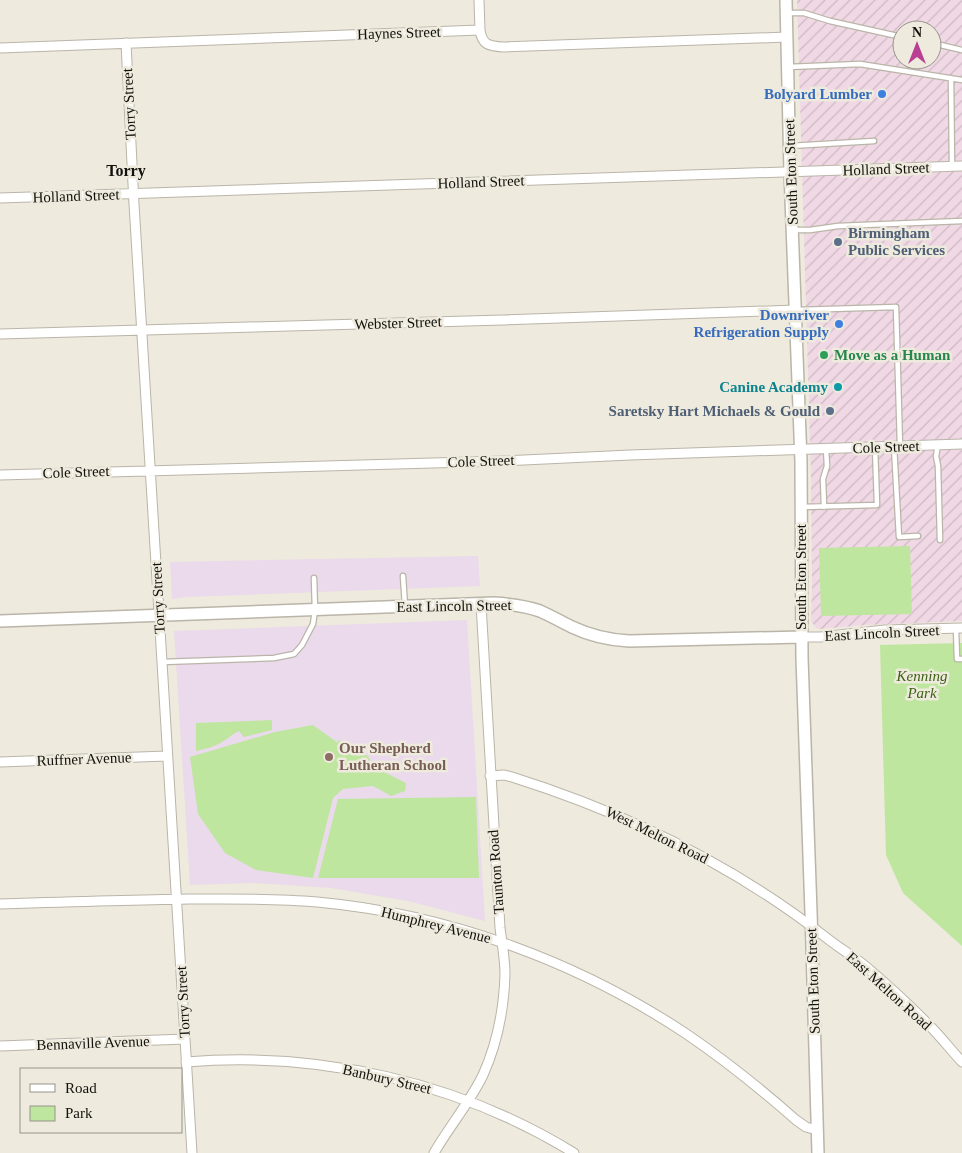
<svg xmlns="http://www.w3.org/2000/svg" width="962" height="1153" font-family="'Times New Roman',serif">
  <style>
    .industrial { fill: url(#industrial-furrows); fill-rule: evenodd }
    .education { fill: #eadaec }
    .green { fill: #bee69e }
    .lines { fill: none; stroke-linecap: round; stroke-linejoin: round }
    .service-casing { stroke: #bab5a8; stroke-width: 7 }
    .minor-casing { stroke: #bab5a8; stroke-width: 11 }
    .tertiary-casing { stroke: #bab5a8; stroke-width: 14 }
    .service { stroke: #fff; stroke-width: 4.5 }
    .minor { stroke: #fff; stroke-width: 9 }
    .tertiary { stroke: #fff; stroke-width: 11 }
    .shop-dot { fill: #3f7fe0; stroke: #eeeadd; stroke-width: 2 }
    .service-dot { fill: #5c6f8a; stroke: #eeeadd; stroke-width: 2 }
    .leisure-dot { fill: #2e9e5b; stroke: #eeeadd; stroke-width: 2 }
    .culture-dot { fill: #0f9aa8; stroke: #eeeadd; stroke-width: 2 }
    .education-dot { fill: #8d6e63; stroke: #eeeadd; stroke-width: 2 }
    .labels { text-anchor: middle; stroke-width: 5; stroke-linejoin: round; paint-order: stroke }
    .street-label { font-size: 15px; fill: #12110c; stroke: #eeeadd }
    .shop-label { font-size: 15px; font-weight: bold; fill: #366cbe; stroke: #eeeadd; text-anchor: end }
    .service-label { font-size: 15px; font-weight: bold; fill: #4e5e75; stroke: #eeeadd; text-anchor: start }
    .leisure-label { font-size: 15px; font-weight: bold; fill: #27864d; stroke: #eeeadd; text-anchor: start }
    .culture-label { font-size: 15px; font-weight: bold; fill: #0d838f; stroke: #eeeadd; text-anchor: end }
    .park-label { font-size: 15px; font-style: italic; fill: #3d6115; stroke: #eeeadd }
    .education-label { font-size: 15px; font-weight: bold; fill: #785e54; stroke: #eeeadd; text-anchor: start }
    .neighbourhood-label { font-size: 16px; font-weight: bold; fill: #12110c; stroke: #eeeadd }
  </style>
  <defs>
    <pattern id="industrial-furrows" width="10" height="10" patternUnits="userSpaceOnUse" patternTransform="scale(1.25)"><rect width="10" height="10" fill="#f0d9e5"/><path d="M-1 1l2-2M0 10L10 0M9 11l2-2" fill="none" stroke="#cdb9c3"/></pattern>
  </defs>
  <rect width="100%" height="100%" fill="#eeeadd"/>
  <!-- industrial -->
  <path class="industrial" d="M797,0h165v621l-96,4 -46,4 -4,-1 -5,-7 1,-35 -1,-111zM902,30h30v30h-30z"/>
  <!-- education -->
  <path class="education" d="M478,556l2,30 -292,11 -16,2 -2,-37z
    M467,620l18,301 -77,-20 -77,-13 -78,-5 -63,2 -16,-254z"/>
  <!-- green -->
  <path class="green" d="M910,546l2,68 -91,2 -2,-68z
    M962,643v303l-59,-53 -17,-38 -6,-210z
    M272,720v10l-28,7 -5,-6c-7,3 -10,7 -17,11 -8,5 -17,7 -26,9v-28z
    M313,725l25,18v-3l30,16 4,10 34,17 -1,8 -14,5 -18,-10 -30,3 -10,9 -20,80 -57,-8 -31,-17 -27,-39 -8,-57 85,-25z
    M476,797l3,81h-161l20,-79z"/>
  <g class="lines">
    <defs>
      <path id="service" d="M788,13h16l26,8 72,16
        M932,43l30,7
        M788,67l72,-3 102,16
        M951,78l1,89
        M790,146l84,-5
        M794,230h16l28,-4 124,-5
        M797,310l99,-3 4,139
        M938,445l-2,11 2,10 2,74
        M894,446l5,91 19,-1
        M802,507l75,-2 -2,-58
        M824,507l-1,-28 4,-13 -1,-17
        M403,576l2,30
        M956,629l1,30h5
        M162,662l112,-4 20,-4 8,-9 11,-21 2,-14 -1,-32"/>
      <path id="minor" d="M479,0l1,30
        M126,43l8,161 58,949
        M0,48l480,-18c2,15 9,16 23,17l284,-10
        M0,198l962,-32
        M0,334l503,-14 292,-10
        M0,475l504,-14 126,-6 332,-11
        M801,637h19l65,-7 77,-2
        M0,762l167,-6
        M490,776l14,-1 8,2c114,36 222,88 316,162 14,11 30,20 43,32 20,17 40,36 58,54 12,12 22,25 33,37
        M0,904c63,-2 126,-4 189,-5 42,0 85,-1 128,3 132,12 262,60 371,133 38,26 74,55 108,85l10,7 11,3
        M0,1046l185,-7
        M186,1062c134,-11 273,20 388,91
        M434,1153c15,-26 36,-51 49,-78 14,-31 21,-67 22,-101 0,-15 -3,-31 -5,-46l-19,-324"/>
      <path id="tertiary" d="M786,0l4,172 11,289 1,197 9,254 7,241
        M0,621l494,-18c16,1 31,3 46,8 11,5 22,11 32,16 19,9 37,13 57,14l172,-4"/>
    </defs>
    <!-- service casing -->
    <use href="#service" class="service-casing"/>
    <!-- minor casing -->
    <use href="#minor" class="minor-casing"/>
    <!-- tertiary casing -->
    <use href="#tertiary" class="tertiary-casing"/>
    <!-- service -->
    <use href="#service" class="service"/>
    <!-- minor -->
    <use href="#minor" class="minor"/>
    <!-- tertiary -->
    <use href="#tertiary" class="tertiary"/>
  </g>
  <!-- markers -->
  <g class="shop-dot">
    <circle cx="882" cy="94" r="5"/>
    <circle cx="839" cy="324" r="5"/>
  </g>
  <g class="service-dot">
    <circle cx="838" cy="242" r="5"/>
    <circle cx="830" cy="411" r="5"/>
  </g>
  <circle class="leisure-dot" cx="824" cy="355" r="5"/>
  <circle class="culture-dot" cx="838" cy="387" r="5"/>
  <circle class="education-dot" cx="329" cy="757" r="5"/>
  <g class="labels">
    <!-- street labels -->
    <g class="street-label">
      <text transform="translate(399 33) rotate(-2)" y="5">Haynes Street</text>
      <text transform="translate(129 104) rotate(-93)" y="5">Torry Street</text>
      <text transform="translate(886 169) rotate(-2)" y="5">Holland Street</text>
      <text transform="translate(791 172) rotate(-92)" y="5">South Eton Street</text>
      <text transform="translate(481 182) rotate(-2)" y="5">Holland Street</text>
      <text transform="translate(76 196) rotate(-2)" y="5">Holland Street</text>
      <text transform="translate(398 323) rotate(-2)" y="5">Webster Street</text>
      <text transform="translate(886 447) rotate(-2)" y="5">Cole Street</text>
      <text transform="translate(481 461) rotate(-2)" y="5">Cole Street</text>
      <text transform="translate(76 472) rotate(-2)" y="5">Cole Street</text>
      <text transform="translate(801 577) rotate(-90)" y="5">South Eton Street</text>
      <text transform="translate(158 598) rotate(-93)" y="5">Torry Street</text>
      <text transform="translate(454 606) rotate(-1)" y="5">East Lincoln Street</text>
      <text transform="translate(882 633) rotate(-3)" y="5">East Lincoln Street</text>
      <text transform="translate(84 759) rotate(-2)" y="5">Ruffner Avenue</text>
      <text transform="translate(657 835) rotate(26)" y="5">West Melton Road</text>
      <text transform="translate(496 872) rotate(-94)" y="5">Taunton Road</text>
      <text transform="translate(436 925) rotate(14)" y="5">Humphrey Avenue</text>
      <text transform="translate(813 981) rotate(-92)" y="5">South Eton Street</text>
      <text transform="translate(889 991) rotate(42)" y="5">East Melton Road</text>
      <text transform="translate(183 1002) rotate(-93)" y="5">Torry Street</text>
      <text transform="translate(93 1043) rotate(-2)" y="5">Bennaville Avenue</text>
      <text transform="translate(387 1079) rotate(13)" y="5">Banbury Street</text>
    </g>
    <!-- shop labels -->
    <g class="shop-label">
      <text x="872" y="99">Bolyard Lumber</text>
      <text x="829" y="320">Downriver<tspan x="829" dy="17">Refrigeration Supply</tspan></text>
    </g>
    <!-- service labels -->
    <g class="service-label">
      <text x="848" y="238">Birmingham<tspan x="848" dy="17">Public Services</tspan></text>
      <text x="820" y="416" text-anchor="end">Saretsky Hart Michaels &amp; Gould</text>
    </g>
    <!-- leisure labels -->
    <g class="leisure-label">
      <text x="834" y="360">Move as a Human</text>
    </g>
    <!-- culture labels -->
    <g class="culture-label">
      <text x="828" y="392">Canine Academy</text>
    </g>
    <!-- park labels -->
    <g class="park-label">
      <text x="922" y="681">Kenning<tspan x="922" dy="17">Park</tspan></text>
    </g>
    <!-- education labels -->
    <g class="education-label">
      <text x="339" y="753">Our Shepherd<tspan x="339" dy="17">Lutheran School</tspan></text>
    </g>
    <!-- neighbourhood labels -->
    <g class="neighbourhood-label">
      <text x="126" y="176">Torry</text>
    </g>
  </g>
  <!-- legend -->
  <rect x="20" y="1068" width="162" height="65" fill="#eeeadd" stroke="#969389"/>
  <rect x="30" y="1084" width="25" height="8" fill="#ffffff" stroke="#969389"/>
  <text x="65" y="1093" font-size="15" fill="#12110c">Road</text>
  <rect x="30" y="1106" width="25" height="15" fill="#bee69e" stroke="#969389"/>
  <text x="65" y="1118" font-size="15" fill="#12110c">Park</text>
  <!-- north arrow -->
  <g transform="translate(917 45)"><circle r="24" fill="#eeeadd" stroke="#969389"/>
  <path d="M0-4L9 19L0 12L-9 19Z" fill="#b93f92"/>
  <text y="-8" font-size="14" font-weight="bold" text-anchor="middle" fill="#12110c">N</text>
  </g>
</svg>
